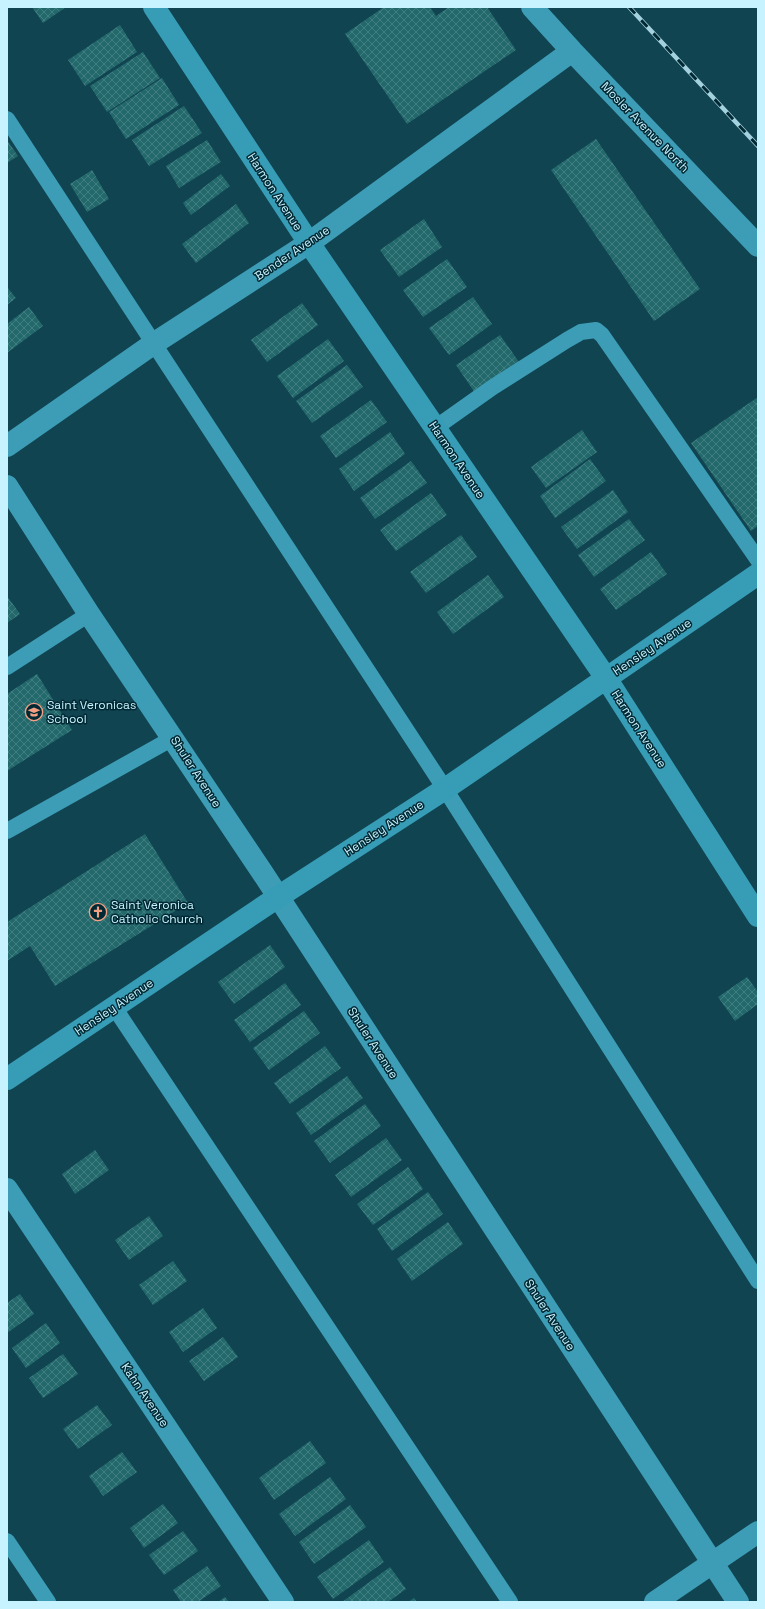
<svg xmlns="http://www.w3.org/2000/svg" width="765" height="1609" font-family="'Space Grotesk',sans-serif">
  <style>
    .building { fill: url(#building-cross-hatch) }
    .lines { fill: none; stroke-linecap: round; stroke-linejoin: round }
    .lane { stroke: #3d9db6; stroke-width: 16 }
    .street { stroke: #3d9db6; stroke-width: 22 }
    .secondary { stroke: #379db7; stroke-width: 22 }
    .rail-casing { stroke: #a4d1de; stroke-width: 4.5 }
    .rail { stroke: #002933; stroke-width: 3; stroke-dasharray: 9; stroke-linecap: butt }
    .labels { text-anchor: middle; stroke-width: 3; stroke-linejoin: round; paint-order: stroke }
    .street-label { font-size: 12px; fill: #c7f2ff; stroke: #002933 }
    .poi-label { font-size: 12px; fill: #c7f2ff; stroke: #002933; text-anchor: start }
  </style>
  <defs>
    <pattern id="building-cross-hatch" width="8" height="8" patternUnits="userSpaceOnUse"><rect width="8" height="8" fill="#23686b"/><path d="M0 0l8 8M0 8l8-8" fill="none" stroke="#417e81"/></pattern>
  </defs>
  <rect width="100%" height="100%" fill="#104451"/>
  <!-- building -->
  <path class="building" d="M32,7h34l-23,16z
    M384,7h46l6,9 13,-9h38l29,43 -109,74 -62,-90z
    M120,25l17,27 -52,34 -17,-26z
    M143,52l17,26 -53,34 -17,-26z
    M162,78l17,27 -53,34 -17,-27z
    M184,106l18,27 -53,33 -17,-26z
    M596,139l104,150 -46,32 -103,-151z
    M7,140l11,16 -11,7z
    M207,140l14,22 -42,26 -13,-22z
    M92,170l17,29 -22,13 -17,-28z
    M221,174l9,12 -39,29 -8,-12z
    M236,204l13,19 -53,40 -14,-19z
    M424,219l18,28 -43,30 -19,-27z
    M447,259l20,28 -44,30 -20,-27z
    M7,287l9,11 -9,7z
    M473,297l19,27 -43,31 -20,-27z
    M302,303l16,22 -51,37 -16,-22z
    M29,307l14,19 -36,27v-29z
    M500,335l19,27 -44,31 -19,-28z
    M328,339l16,22 -51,37 -16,-22z
    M347,365l16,22 -51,36 -16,-22z
    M758,397v129l-7,5 -60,-88z
    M371,400l16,22 -51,36 -16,-22z
    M582,430l15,22 -51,36 -15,-21z
    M390,432l15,22 -51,37 -15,-22z
    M590,459l16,22 -51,37 -15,-22z
    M411,461l16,22 -52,36 -15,-21z
    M613,490l15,22 -51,37 -16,-22z
    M431,493l16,22 -51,36 -16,-21z
    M629,519l16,21 -51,37 -16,-22z
    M461,535l16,22 -51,36 -16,-21z
    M651,552l16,22 -51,36 -16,-21z
    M488,575l16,22 -51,37 -16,-22z
    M7,596l13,18 -13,9z
    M37,674l35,56 -65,41v-77z
    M145,834l43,69 -133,83 -25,-40 -23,15v-39z
    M270,945l15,22 -51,37 -16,-22z
    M747,977l11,15v12l-23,17 -17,-24z
    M285,983l16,22 -51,37 -16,-22z
    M304,1011l16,22 -51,37 -16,-22z
    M325,1046l16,22 -51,36 -16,-21z
    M347,1076l16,22 -52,37 -15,-22z
    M365,1104l16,22 -51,37 -16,-22z
    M386,1138l16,22 -51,37 -16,-22z
    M95,1150l14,20 -34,24 -13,-20z
    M408,1167l15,22 -50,36 -16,-21z
    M428,1192l15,22 -51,37 -15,-22z
    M149,1216l14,20 -34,24 -14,-20z
    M448,1222l15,22 -51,37 -15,-22z
    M173,1261l14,20 -34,24 -14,-20z
    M20,1294l14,20 -27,19v-30z
    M203,1308l14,20 -34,24 -14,-20z
    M46,1323l14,20 -34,25 -14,-20z
    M223,1337l15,20 -34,24 -15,-20z
    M63,1354l15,20 -35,24 -14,-20z
    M97,1405l15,20 -34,24 -15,-20z
    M310,1441l16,22 -52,37 -15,-22z
    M122,1452l15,20 -34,24 -14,-20z
    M330,1477l16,22 -51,37 -16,-22z
    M163,1504l15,19 -34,25 -14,-20z
    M350,1505l16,22 -52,37 -15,-22z
    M183,1531l15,20 -34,24 -15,-20z
    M369,1540l15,22 -51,37 -16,-22z
    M207,1566l14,20 -23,16h-17l-8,-12z
    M390,1567l16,22 -18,13h-46z
    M225,1597l4,5h-11z
    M414,1598l3,4h-9z"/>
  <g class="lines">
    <!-- lane -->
    <path class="lane" d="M7,119l438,670 313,492
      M435,428l58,-41 74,-47 14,-8 15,-2 6,5 156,225
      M7,667l82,-53
      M7,831l166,-93
      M114,1007l396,595
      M7,1541l41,61"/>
    <!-- street -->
    <path class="street" d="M532,7l40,44 186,195
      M7,446l146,-102 156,-101 263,-192
      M7,486l82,128 173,258 476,730
      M7,1189l276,413
      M655,1602l103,-70"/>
    <!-- secondary -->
    <path class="secondary" d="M154,7l155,236 297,435 152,238
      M7,1079l271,-182 167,-108 313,-215"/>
    <defs>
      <path id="rail" d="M629,7l129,139"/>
    </defs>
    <!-- rail casing -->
    <use href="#rail" class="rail-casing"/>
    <!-- rail -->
    <use href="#rail" class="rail"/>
  </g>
  <!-- icons -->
  <defs>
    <symbol id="school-ring" viewBox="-11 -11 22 22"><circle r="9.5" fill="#002933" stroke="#f39f84" stroke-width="1.5"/><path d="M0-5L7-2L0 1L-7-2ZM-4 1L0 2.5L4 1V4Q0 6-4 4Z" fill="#f39f84"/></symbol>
    <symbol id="church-ring" viewBox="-11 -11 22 22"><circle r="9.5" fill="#002933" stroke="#f39f84" stroke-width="1.5"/><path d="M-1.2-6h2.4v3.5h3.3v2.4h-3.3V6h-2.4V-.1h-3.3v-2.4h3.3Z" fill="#f39f84"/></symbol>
  </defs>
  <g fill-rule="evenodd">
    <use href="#school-ring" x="24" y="702" width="20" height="20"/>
    <use href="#church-ring" x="88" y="902" width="20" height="20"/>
  </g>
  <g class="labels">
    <!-- street labels -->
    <g class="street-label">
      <text transform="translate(645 127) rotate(46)" y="4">Mosler Avenue North</text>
      <text transform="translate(275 192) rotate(57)" y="4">Harmon Avenue</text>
      <text transform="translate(292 253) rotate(-34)" y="4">Bender Avenue</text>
      <text transform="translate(457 460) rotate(56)" y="4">Harmon Avenue</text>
      <text transform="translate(652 647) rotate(-34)" y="4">Hensley Avenue</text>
      <text transform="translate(639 729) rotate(57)" y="4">Harmon Avenue</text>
      <text transform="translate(196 772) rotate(57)" y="4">Shuler Avenue</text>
      <text transform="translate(384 828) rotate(-33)" y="4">Hensley Avenue</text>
      <text transform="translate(114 1007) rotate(-34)" y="4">Hensley Avenue</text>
      <text transform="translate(373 1043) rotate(57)" y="4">Shuler Avenue</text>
      <text transform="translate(550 1315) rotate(57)" y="4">Shuler Avenue</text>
      <text transform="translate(145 1395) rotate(56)" y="4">Kahn Avenue</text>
    </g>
    <!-- poi labels -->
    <g class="poi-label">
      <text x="47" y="709">Saint Veronicas<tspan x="47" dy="14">School</tspan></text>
      <text x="111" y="909">Saint Veronica<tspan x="111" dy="14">Catholic Church</tspan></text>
    </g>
  </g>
  <!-- border -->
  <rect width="765" height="1609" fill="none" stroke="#c7f2ff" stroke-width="16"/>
</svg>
